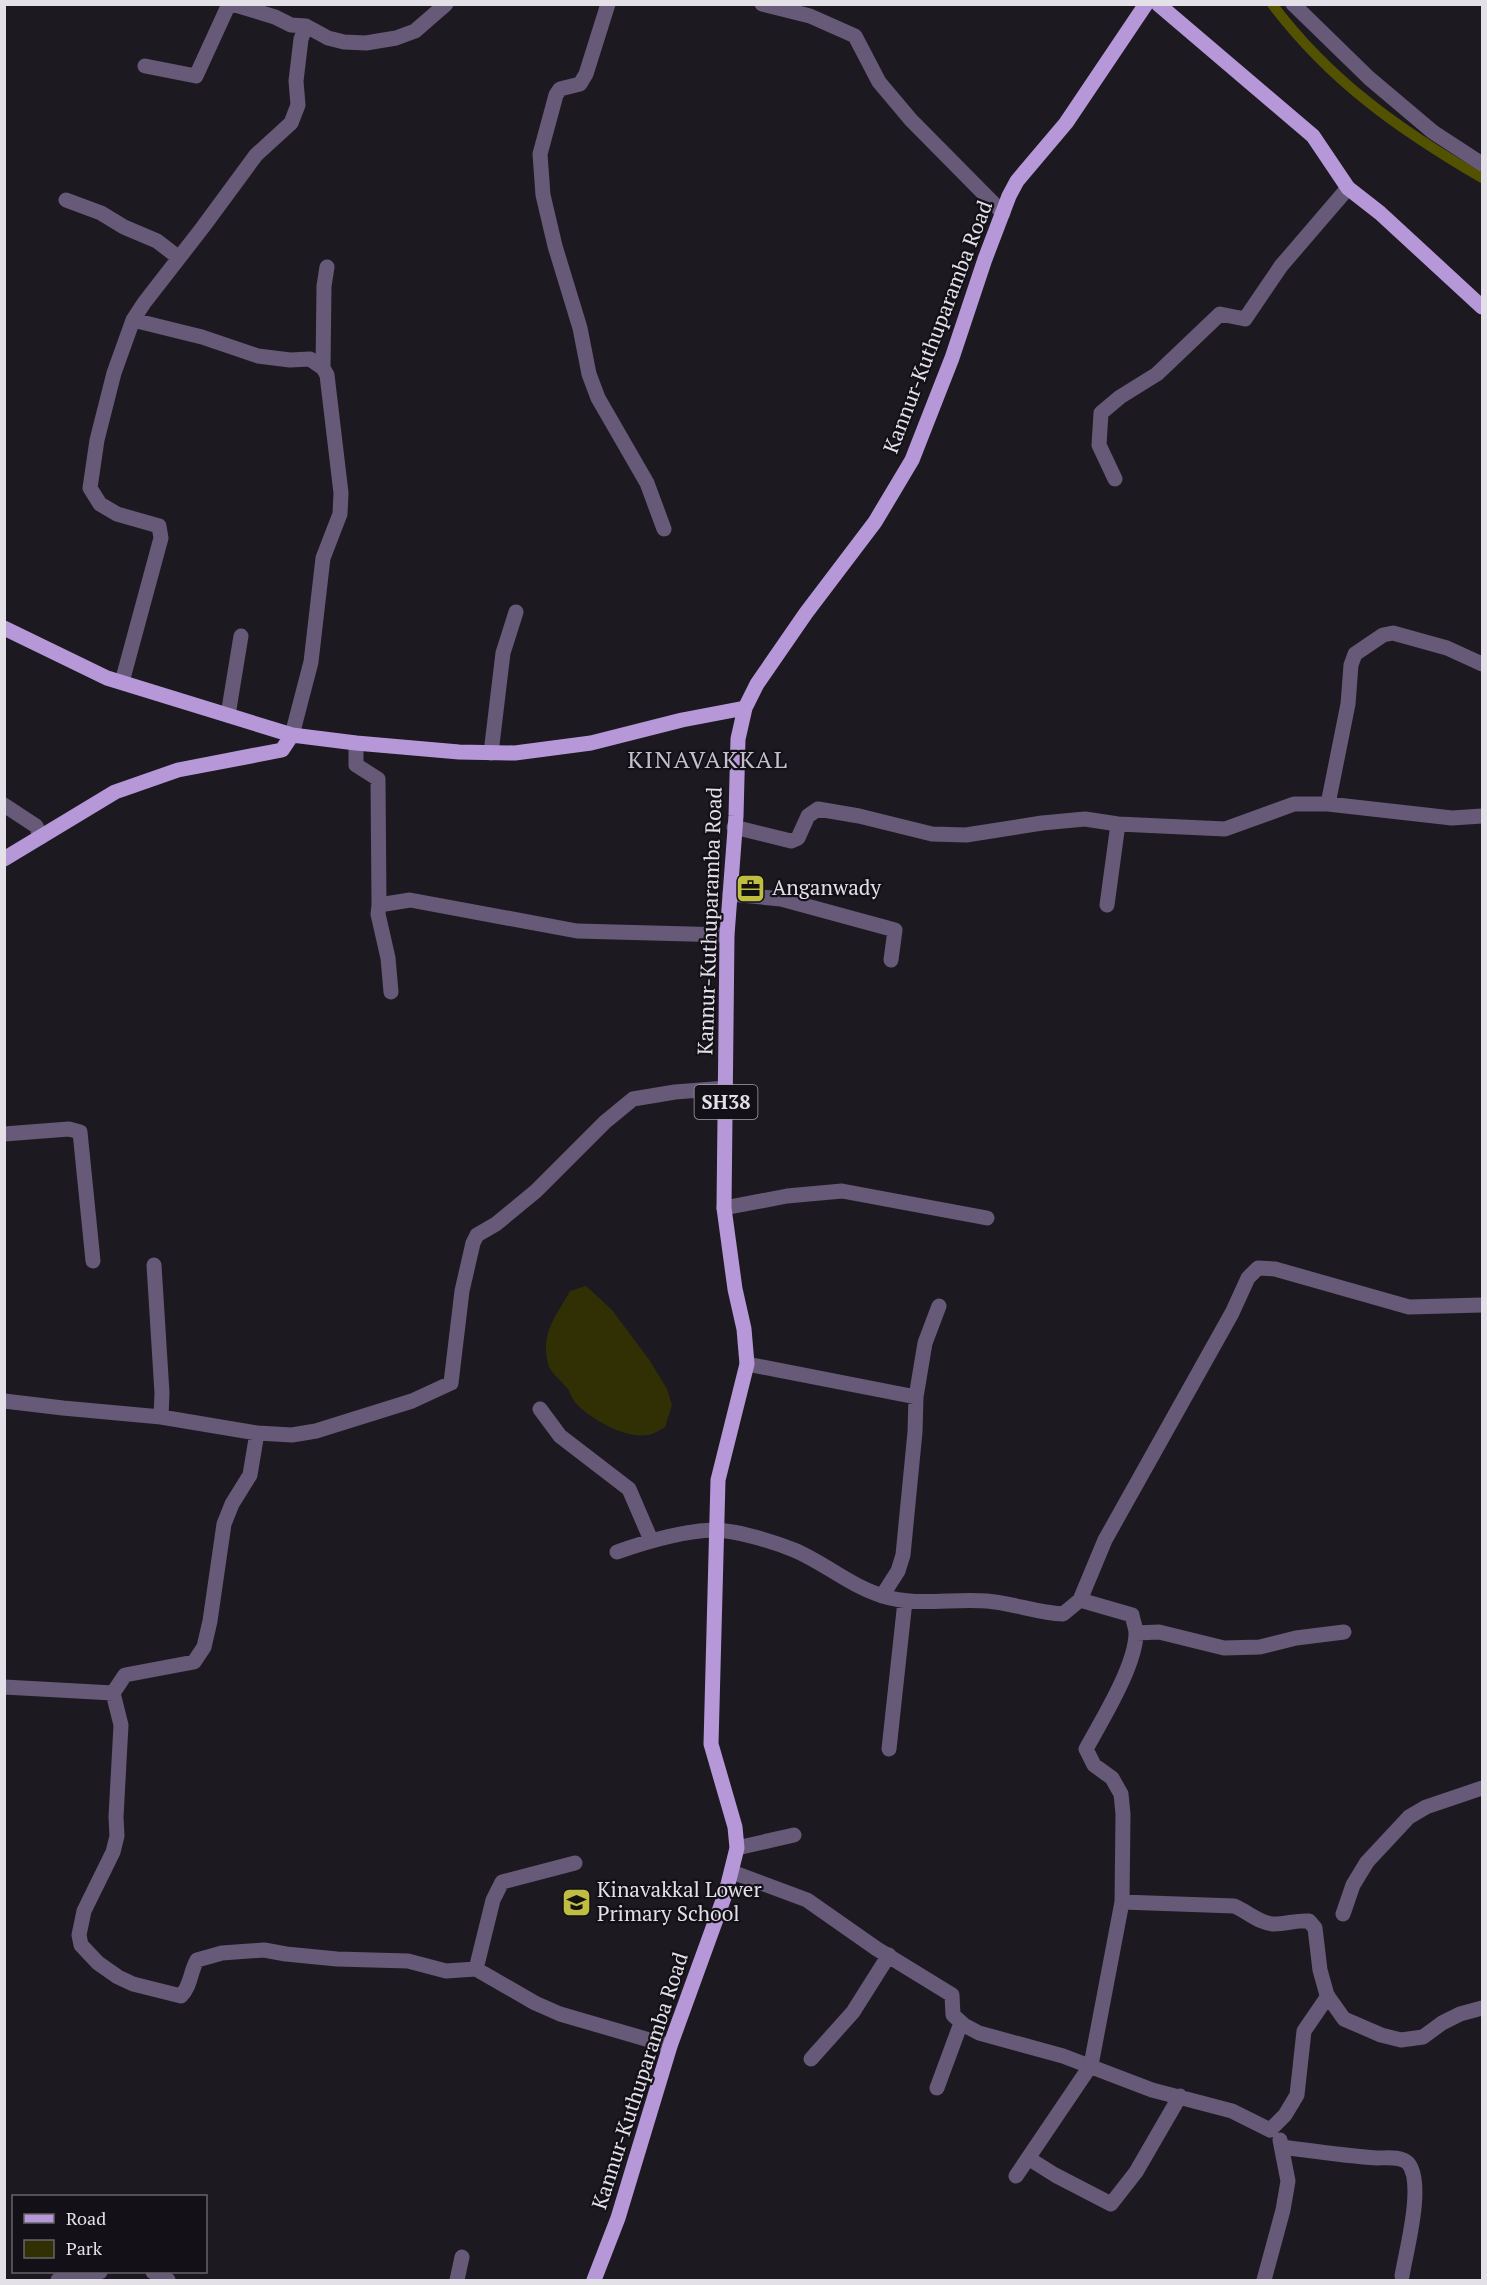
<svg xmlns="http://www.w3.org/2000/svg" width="1487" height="2285" font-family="'PT Serif',serif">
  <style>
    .green { fill: #313004 }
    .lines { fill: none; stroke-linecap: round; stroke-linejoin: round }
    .canal { stroke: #535201; stroke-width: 10 }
    .minor { stroke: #675978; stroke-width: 15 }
    .major { stroke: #b698d9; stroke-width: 15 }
    .labels { text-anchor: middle; stroke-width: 4.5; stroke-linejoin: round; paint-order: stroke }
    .shield { fill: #131018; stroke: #a5a2a9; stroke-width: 1.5 }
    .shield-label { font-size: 20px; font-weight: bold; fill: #e3e1e7 }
    .street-label { font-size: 21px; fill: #e3e1e7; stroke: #131018 }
    .poi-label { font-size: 21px; fill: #e3e1e7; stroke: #131018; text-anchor: start }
    .quarter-label { font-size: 24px; letter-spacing: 1.5px; fill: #c4bfca; stroke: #131018 }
  </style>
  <rect width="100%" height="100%" fill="#1d1921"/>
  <!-- green -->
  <path class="green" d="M586,1286l26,24 38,51 17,28 5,16 -7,22c-5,3 -11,7 -17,8 -23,4 -60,-17 -74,-34 -3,-4 -4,-9 -6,-12 -13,-16 -21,-16 -22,-39 -1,-23 14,-40 24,-59z"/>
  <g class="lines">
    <!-- canal -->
    <path class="canal" d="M1272,4c59,78 128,126 210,174"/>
    <!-- minor -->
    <path class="minor" d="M232,4l43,13 16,8 15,1 22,12 16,4 22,1 30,-5 19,-7 31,-27
      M608,4l-22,70 -6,10 -20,5 -4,6 -16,59 3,41 12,51 25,82 9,46 9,24 49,85 17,46
      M762,4l48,12 45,20 24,46 32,38 92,93
      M1293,4l76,74 64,54 49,32
      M145,66l51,10 33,-72
      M66,200l35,13 23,14 33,14 22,17
      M323,368l1,-82 3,-19
      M1115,479l-16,-34 2,-32 19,-16 37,-23 63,-60 25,5 36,-53 67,-78
      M122,682l39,-144 -2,-12 -42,-12 -17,-10 -10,-16 7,-48 17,-67 19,-53
      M228,715l13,-79
      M292,735l19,-73 12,-104 17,-44 1,-21 -14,-118 -4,-7 -13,-9 -20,1 -32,-4 -56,-19 -69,-17 11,-17 59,-76 53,-72 35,-32 7,-18 -2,-24 5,-42 5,-13
      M356,743v22l22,14 1,126 31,-5 167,31 150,4
      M491,753l12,-100 13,-41
      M1328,804l20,-100 3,-39 4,-11 28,-19 10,-2 54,15 35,16
      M4,805l32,21 5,11
      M734,827l57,14 7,-3 10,-22 10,-7 41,7 73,18 34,1 76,-12 43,-4 33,5 107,5 69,-25h34l124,14 30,-2
      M730,894l51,5 114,31 -4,30
      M379,905l-1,9 10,44 3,34
      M1107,905l11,-81
      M4,1134l65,-5 11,3 13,129
      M724,1208l63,-12 55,-5 145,27
      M154,1265l8,128 -1,24
      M747,1364l169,33 -1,35 -12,123 -5,16 -16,25
      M916,1397l9,-54 14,-37
      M4,1401l59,7 98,9 96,16
      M540,1409l20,27 69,53 22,51
      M617,1552c31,-11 64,-21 97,-22 22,0 60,12 80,20 31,13 56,36 89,46 34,11 69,2 104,5 26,2 50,12 76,13l17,-14 25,-60 127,-227 16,-35 10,-10 17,1 134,38 73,-2
      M1080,1600l52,15c1,6 4,13 4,18 0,32 -34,87 -50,116l8,16 18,13 9,16 2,20 -1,88 112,4c13,5 26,18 40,18 12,0 23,-4 35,-3l6,7 5,42 7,25 17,24 37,16 20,5 22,-3 19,-14 18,-9 22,-6
      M1136,1633l23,-1 65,16 36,-1 36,-9 48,-6
      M4,1687l109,6 12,-18 69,-13 10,-15 6,-26 14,-97 8,-20 18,-29 7,-42 35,2 24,-4 96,-30 39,-18 11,-92 11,-48 4,-8 19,-11 40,-33 69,-69 28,-23 42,-7 51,-4
      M113,1693l8,32 -5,92 1,19 -4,16 -29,59 -5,24 2,10 17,18 20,14 15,7 48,12c10,-10 9,-24 16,-36l25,-7 42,-3 22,4 51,5 71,2 38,10 30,-2 59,34 25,11 110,32
      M889,1749l16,-148
      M737,1848l57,-13
      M732,1872l75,28 70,49 75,46 1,20 11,10 15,8 84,23 89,34 80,21 38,19 15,-15 12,-20 7,-64 24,-35
      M1343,1914l10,-29 14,-23 42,-45 17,-10 56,-19
      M476,1969l17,-69 9,-18 73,-19
      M811,2059l42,-47 36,-57
      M937,2088l24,-65
      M1282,2147c31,4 63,9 95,11 10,0 24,-2 31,5 17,20 -2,88 -6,113
      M1028,2158l27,17 56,29 25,-32 44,-76
      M1016,2176l75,-111 31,-163
      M153,2272l15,8
      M58,2280l42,-8
      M457,2280l5,-23
      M1264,2280l19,-70 5,-29 -8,-41"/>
    <!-- major -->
    <path class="major" d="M1158,4l155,132 35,52 32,25 102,94
      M4,628l103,50 185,57 64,8 103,9 56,1 76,-10 91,-23 63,-12
      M4,859l111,-67 63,-22 104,-20 10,-15
      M594,2280l24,-62 52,-172 56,-154 11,-44 -2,-21 -24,-83 7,-264 29,-116 -3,-35 -9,-40 -11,-81 3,-273 9,-119 2,-77 7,-31 12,-24 49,-71 69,-91 37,-62 40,-102 33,-99 24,-63 8,-15 49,-58 80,-119"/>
  </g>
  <!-- icons -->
  <defs>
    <symbol id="office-square" viewBox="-11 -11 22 22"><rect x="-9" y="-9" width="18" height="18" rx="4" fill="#c0be41" stroke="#131018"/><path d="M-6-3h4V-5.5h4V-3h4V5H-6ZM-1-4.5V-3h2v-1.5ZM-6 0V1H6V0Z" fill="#111"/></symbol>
    <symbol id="school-square" viewBox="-11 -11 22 22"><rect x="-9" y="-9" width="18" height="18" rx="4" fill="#c0be41" stroke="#131018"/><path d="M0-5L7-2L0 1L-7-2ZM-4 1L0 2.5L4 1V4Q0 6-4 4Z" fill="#111"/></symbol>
  </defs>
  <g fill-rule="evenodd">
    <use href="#office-square" x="734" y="872" width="33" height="33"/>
    <use href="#school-square" x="560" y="1886" width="33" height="33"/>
  </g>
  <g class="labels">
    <!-- shield labels -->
    <rect class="shield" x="694.5" y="1085" width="63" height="34" rx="4.5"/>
    <g class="shield-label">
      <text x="726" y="1109">SH38</text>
    </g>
    <!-- street labels -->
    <g class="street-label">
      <text transform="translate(938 327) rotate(-69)" y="7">Kannur-Kuthuparamba Road</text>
      <text transform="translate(710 921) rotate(-88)" y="7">Kannur-Kuthuparamba Road</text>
      <text transform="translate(640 2081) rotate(-72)" y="7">Kannur-Kuthuparamba Road</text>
    </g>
    <!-- poi labels -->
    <g class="poi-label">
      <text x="772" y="895">Anganwady</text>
      <text x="597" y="1897">Kinavakkal Lower<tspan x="597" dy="24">Primary School</tspan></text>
    </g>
    <!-- quarter labels -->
    <g class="quarter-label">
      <text x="708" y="768">KINAVAKKAL</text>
    </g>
  </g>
  <!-- border -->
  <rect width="1487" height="2285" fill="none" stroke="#e3e1e7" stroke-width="12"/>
  <!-- legend -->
  <rect x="12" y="2195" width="195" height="78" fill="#131018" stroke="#66646b" stroke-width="1.5"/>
  <rect x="24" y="2214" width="30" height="9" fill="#b698d9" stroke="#66646b" stroke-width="1.5"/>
  <text x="66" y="2225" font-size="18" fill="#e3e1e7">Road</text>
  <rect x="24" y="2240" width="30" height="18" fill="#313004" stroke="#66646b" stroke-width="1.5"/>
  <text x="66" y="2255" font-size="18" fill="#e3e1e7">Park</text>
</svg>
